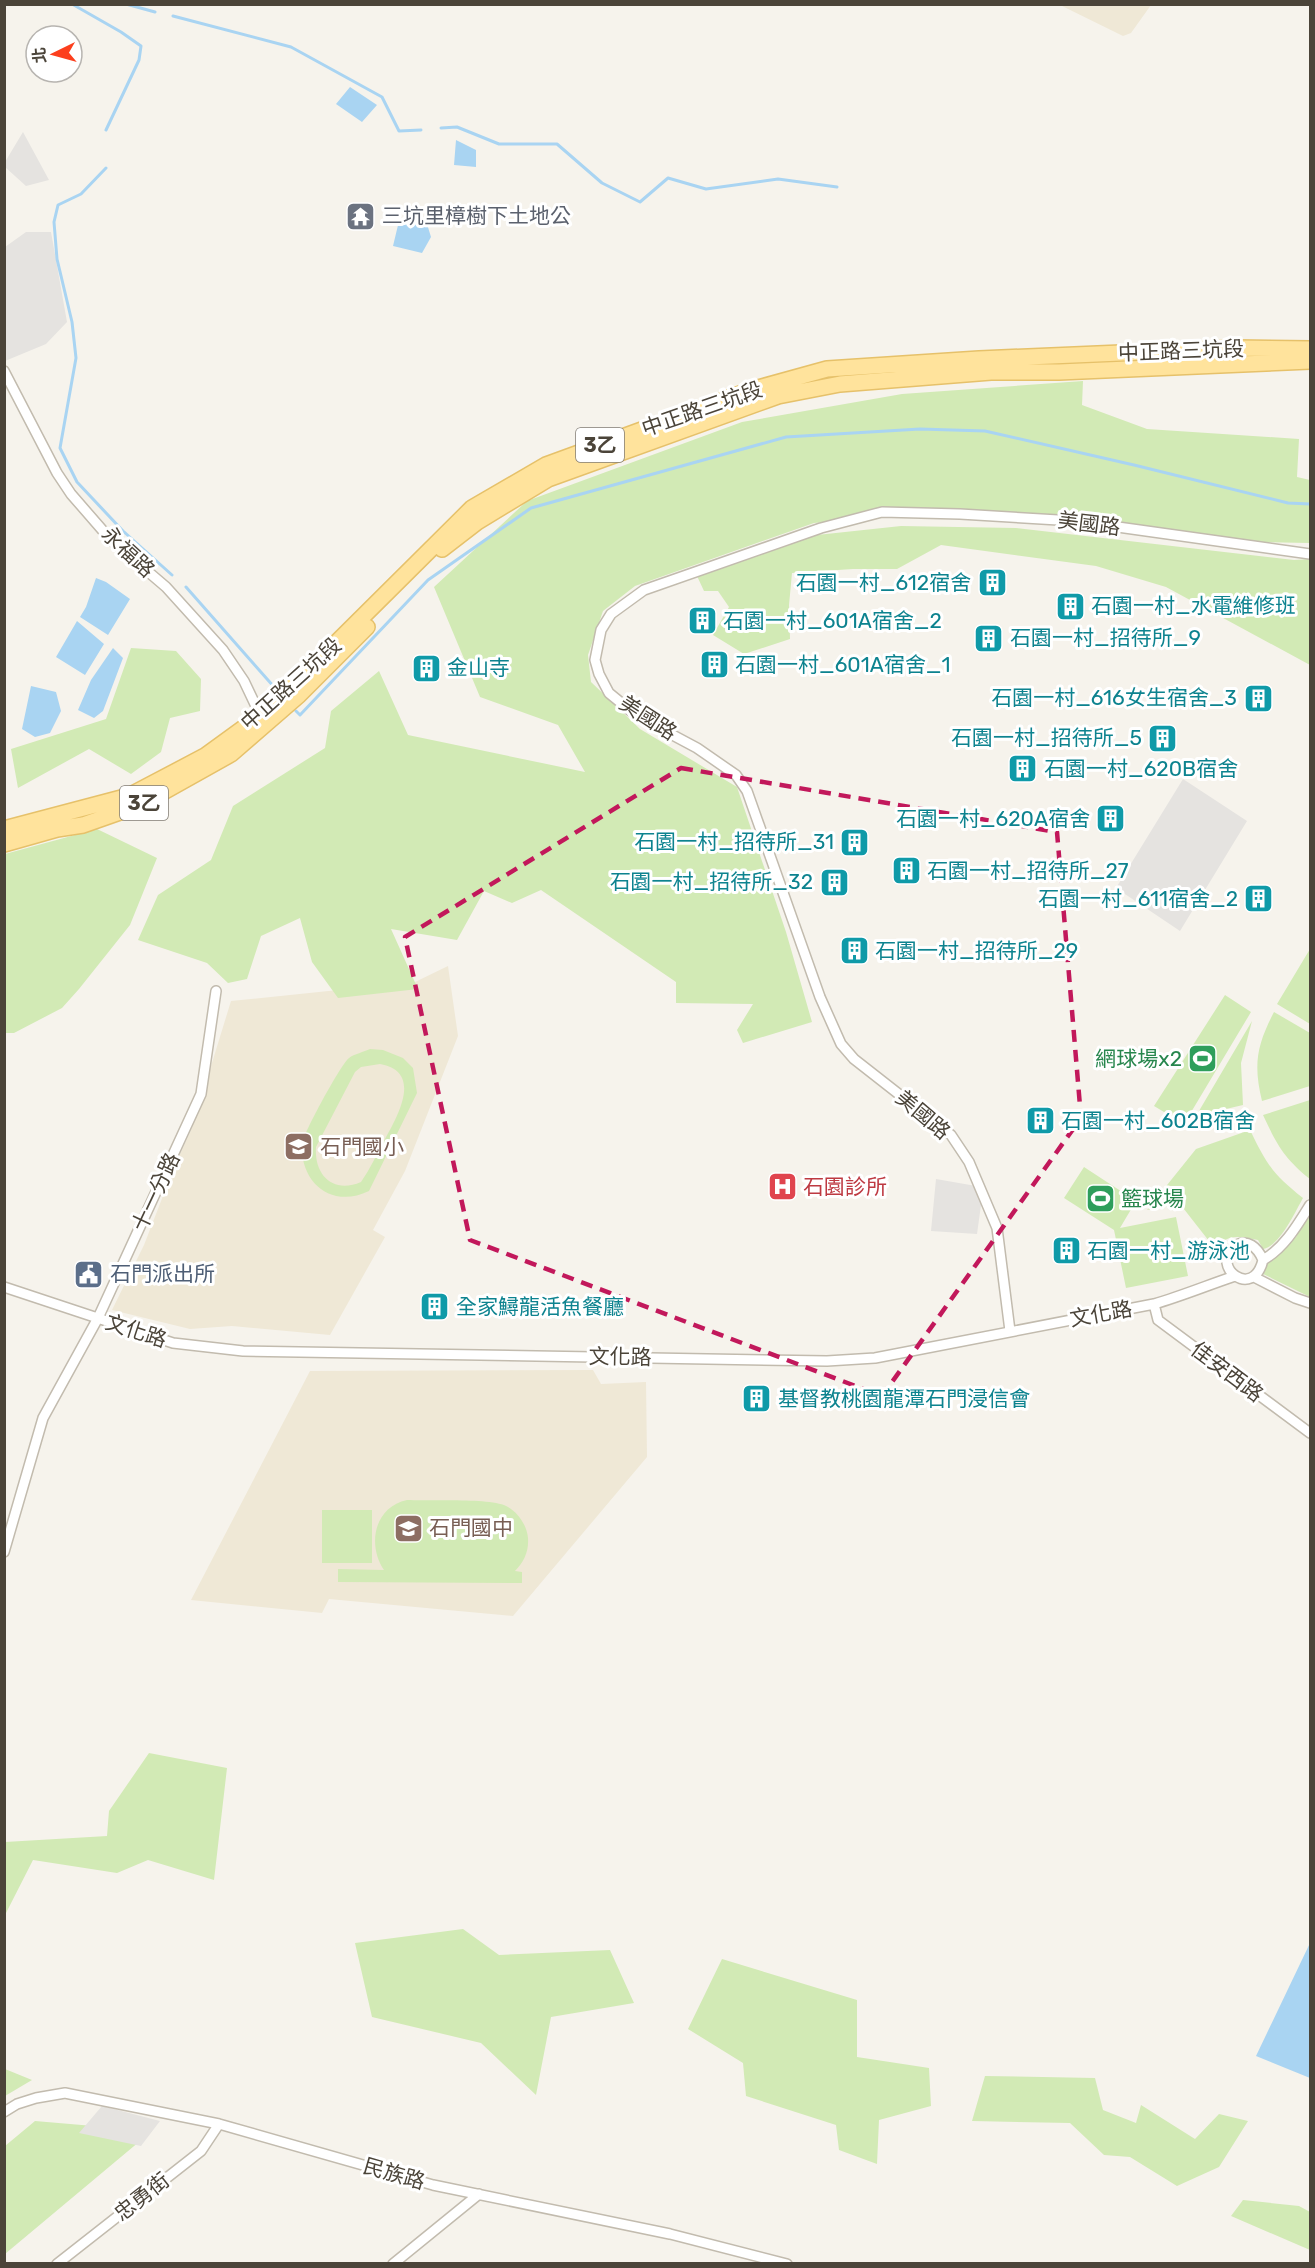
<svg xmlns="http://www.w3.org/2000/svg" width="1315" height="2268" font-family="Rubik,'Noto Sans TC',sans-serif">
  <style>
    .education { fill: #efe8d6 }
    .green { fill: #d2eab5; fill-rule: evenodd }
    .parking { fill: #e5e3e0 }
    .water { fill: #a9d4f2 }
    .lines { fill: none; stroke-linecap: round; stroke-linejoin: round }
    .stream { stroke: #a9d4f2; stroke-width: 3 }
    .minor-casing { stroke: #c2bbae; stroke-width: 12 }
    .primary-casing { stroke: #e6c16a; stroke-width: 18 }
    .minor { stroke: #fff; stroke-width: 9 }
    .primary { stroke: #ffe39c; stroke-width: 15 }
    .marked { fill: none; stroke: #c2185b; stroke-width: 4.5; stroke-dasharray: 12 8; stroke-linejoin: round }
    .labels { text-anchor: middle; stroke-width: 6; stroke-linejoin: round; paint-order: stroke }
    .shield { fill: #fff; stroke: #817c74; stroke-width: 1.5 }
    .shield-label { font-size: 20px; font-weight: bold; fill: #4b4439 }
    .worship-label { font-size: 21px; fill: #5b616d; stroke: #fff; text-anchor: start }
    .street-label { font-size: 21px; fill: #4b4439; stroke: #fff }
    .culture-label { font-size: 21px; fill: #0d838f; stroke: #fff; text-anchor: start }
    .leisure-label { font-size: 21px; fill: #27864d; stroke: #fff; text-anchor: end }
    .education-label { font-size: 21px; fill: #785e54; stroke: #fff; text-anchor: start }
    .health-label { font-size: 21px; fill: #be3a42; stroke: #fff; text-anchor: start }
    .service-label { font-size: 21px; fill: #4e5e75; stroke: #fff; text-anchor: start }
  </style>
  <rect width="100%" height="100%" fill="#f6f3ec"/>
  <!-- education -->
  <path class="education" d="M1060,5h91l-20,28 -8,3z
    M448,966l10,70 -53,135 -32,59 12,7 -55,98 -98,-9 -42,3 -78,-19 32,-65 31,-80 17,-37 39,-127 184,-19z
    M593,1370l8,14 45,-2 1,75 -134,159 -184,-17 -7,14 -131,-13 119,-229z"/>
  <!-- green -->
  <path class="green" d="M1083,381l-1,24 65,24 152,10 -2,38 13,3v63l-52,-1 -295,-33 -149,14 -179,63 -32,25 -15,44 3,27 49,47 97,58 49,145 26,90 -69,21 -6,-13 16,-26 -77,-1v-21l-135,-92 -29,13 -28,-12 -27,49 -66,-11 27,60 -80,9 -26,-36 -12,-44 -39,18 -14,43 -19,4 -21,-20 -69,-23 20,-45 53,-35 22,-54 92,-58 6,-37 48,-40 29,64 177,37 -27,-47 -78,-28 -46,-110 93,-86 215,-79 160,-28z
    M901,526l115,2 278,32 16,-1v106l-144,-78 -70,-21 -155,-21 -44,24h-44l-61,4 -3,32 1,34 -46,15 -31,-19 16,-28 -11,-16h-14l-7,-15 120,-41z
    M131,648l45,3 25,28 -1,32 -30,7 -9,34 -30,22 -42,-25 -71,39 -7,-39 95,-30z
    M97,829l60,29 -27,67 -51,64 -17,19 -48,25h-9v-179z
    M1310,949v75l-33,-20z
    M1225,995l26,17 -67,112 -30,-18z
    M1274,1012l36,21v53l-48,15c-9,-37 -5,-56 12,-89z
    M1252,1021l-11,42 2,42 -47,11z
    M370,1049l13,1 20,8 10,10 4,25 -48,98c-37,18 -69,-8 -67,-47 1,-10 39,-80 47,-86 5,-4 15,-6 21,-9zM380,1064c44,8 17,53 4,77 -7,13 -14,28 -23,41 -28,12 -47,-7 -45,-35l39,-75 6,-5z
    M1310,1100v79c-26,-21 -33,-34 -47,-64z
    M1250,1130c17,35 23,44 53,68 -8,14 -23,48 -40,51l-5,-9c-17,-3 -32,-8 -42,10l-36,-46 -33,6 49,-61z
    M1084,1167l52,34 -16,27 56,-11 12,59 -62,12 -12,-58 -50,-32z
    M1310,1211v86l-51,-25 7,-15 14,-3 16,-17z
    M407,1500c23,1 78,-2 97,5 13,5 23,20 24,33 1,13 -4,24 -13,33l7,1v11l-184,-1v-13l46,1c-17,-25 -10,-63 23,-70z
    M322,1510h50v53h-50z
    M149,1753l78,15 -13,112 -66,-20 -31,13 -84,-13 -28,55v-73l102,-6 2,-25z
    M463,1929l36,26 111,-5 24,53 -83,14 -15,78 -55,-52 -109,-26 -17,-74z
    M722,1959l135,41v57l72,11 2,38 -52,14 -2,44 -38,-14 -3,-25 -90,-29 -3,-33 -55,-34z
    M4,2069h1l27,11 -27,16z
    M985,2076l110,2 8,32 33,13 5,-18 54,34 24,-25 29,7 -29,46 -42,19 -47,-29 -26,-2 -34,-32 -98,-2z
    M35,2121l117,10 -147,123v-108z
    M1243,2200l56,6 11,6v38l-79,-34z"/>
  <!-- parking -->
  <path class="parking" d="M23,132l26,48 -23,6 -21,-19v-5z
    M26,232h25l16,90 -21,22 -41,17v-114z
    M1183,779l64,42 -67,110 -64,-43z
    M936,1179l40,7 6,12 -5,36 -46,-3z
    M102,2106l58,15 -19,25 -62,-13z"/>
  <!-- water -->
  <path class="water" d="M350,87l27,18 -15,17 -26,-18z
    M456,140l20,10v17l-22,-2z
    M409,219l18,5 4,13 -9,16 -29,-7 6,-25z
    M96,578l10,4 24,17 -22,36 -28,-18 6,-10z
    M77,621l27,23 -19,31 -29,-18z
    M113,648l10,10 -20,53 -9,7 -16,-8 13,-30z
    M31,686l25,6 5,19 -11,22 -15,4 -13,-8z
    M1310,1943v135l-54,-22z"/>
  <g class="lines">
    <!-- stream -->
    <path class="stream" d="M72,4l49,28 20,14 -2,14 -33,70
      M126,4l29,8
      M173,16l118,31 91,50 17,34 22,-1
      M441,128l16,-1 42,17h58l45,39 38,19 28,-24 38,11 72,-10 59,8
      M106,168l-25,26 -23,11 -4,17 3,37 15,63 4,36 -16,90 17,34 46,49 49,44
      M186,587l89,101
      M296,711l4,4 128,-135 103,-72 255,-71 134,-8 65,2 149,34 154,38 22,1"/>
    <defs>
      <path id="minor" d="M4,371l53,102 14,21 40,46 55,47 57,63 21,31 18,38
        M1263,1260c-5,-12 -16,-23 -29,-13 -24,19 19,54 29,13 21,-12 34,-34 47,-55
        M1254,1277l41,21 15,5
        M4,1287l169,56 70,8 584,10 48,-3 279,-54c28,-8 54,-19 81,-28
        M1154,1304l4,16 152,113
        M1010,1331l-13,-103 -28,-66 -18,-27 -97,-76 -13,-15 -21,-47 -73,-206 -11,-16 -39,-27 -60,-32 -28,-23 -10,-19 -4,-14 6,-30 10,-16 33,-24 177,-62 61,-16 78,2 115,7 235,33
        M4,1552l39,-134 55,-100 103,-224 15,-103
        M4,2112l13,-8 19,-6 29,-5 154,31 214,61 237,49 117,30
        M57,2264l144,-113 18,-27
        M393,2264l86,-70"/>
      <path id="primary" d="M442,549l35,-27 71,-43 230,-83 62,-12 151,-12h68l251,-11
        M4,829l125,-33 76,-40 55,-40 50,-47 162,-161 74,-43 205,-75 76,-21 152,-10 258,-11 73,1
        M4,844l53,-15 26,-4 57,-20 91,-51 68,-59 68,-68"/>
    </defs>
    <!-- minor casing -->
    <use href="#minor" class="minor-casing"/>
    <!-- primary casing -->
    <use href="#primary" class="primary-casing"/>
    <!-- minor -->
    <use href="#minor" class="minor"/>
    <!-- primary -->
    <use href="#primary" class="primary"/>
  </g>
  <!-- marked area -->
  <path class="marked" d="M681,768l376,64 24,286 -199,278 -412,-156 -65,-303z"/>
  <!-- icons -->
  <defs>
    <symbol id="temple-square" viewBox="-11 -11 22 22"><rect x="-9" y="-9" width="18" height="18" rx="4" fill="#6b7280" stroke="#fff"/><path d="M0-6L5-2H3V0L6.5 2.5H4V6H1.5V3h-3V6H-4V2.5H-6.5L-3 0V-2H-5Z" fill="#fff"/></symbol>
    <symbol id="building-square" viewBox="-11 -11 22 22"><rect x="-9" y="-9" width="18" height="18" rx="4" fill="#0f9aa8" stroke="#fff"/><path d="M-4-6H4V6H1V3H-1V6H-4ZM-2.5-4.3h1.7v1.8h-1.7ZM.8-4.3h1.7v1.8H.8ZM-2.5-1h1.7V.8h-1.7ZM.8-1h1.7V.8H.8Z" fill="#fff"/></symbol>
    <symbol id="stadium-square" viewBox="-11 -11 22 22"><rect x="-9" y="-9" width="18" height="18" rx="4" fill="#2e9e5b" stroke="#fff"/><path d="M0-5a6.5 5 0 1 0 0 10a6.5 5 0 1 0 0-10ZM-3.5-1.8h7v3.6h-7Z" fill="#fff"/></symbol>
    <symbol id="school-square" viewBox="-11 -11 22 22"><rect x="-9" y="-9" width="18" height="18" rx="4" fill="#8d6e63" stroke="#fff"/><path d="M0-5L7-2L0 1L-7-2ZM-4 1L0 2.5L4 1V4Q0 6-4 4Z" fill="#fff"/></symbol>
    <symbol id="hospital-square" viewBox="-11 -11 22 22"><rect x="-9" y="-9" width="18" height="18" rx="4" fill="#e0444e" stroke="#fff"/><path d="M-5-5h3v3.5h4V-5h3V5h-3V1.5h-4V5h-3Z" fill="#fff"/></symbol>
    <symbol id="civic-square" viewBox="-11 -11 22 22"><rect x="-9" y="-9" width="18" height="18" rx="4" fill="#5c6f8a" stroke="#fff"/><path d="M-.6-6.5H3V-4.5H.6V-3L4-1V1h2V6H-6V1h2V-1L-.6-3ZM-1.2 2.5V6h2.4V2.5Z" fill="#fff"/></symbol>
  </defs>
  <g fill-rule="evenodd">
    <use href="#temple-square" x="344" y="200" width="33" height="33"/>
    <use href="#building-square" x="976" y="566" width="33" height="33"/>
    <use href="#building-square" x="1054" y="590" width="33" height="33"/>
    <use href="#building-square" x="686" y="604" width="33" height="33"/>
    <use href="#building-square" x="972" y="622" width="33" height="33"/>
    <use href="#building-square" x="698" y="648" width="33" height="33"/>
    <use href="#building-square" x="410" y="652" width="33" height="33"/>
    <use href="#building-square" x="1242" y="682" width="33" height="33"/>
    <use href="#building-square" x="1146" y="722" width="33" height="33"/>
    <use href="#building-square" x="1006" y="752" width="33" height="33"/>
    <use href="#building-square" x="1094" y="802" width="33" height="33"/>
    <use href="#building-square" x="838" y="826" width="33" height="33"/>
    <use href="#building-square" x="890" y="854" width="33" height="33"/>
    <use href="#building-square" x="818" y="866" width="33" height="33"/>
    <use href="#building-square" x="1242" y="882" width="33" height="33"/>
    <use href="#building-square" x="838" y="934" width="33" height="33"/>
    <use href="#stadium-square" x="1186" y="1042" width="33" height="33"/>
    <use href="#building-square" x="1024" y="1104" width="33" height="33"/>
    <use href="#school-square" x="282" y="1130" width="33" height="33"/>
    <use href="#hospital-square" x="766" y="1170" width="33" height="33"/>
    <use href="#stadium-square" x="1084" y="1182" width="33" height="33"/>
    <use href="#building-square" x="1050" y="1234" width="33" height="33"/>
    <use href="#civic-square" x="72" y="1258" width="33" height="33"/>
    <use href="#building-square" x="418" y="1290" width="33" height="33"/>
    <use href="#building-square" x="740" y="1382" width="33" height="33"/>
    <use href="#school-square" x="392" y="1512" width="33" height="33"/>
  </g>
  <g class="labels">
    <!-- shield labels -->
    <g class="shield">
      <rect x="576" y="428" width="48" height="34" rx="4.5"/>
      <rect x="120" y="786" width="48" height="34" rx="4.5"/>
    </g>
    <g class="shield-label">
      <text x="600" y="452">3乙</text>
      <text x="144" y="810">3乙</text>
    </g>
    <!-- worship labels -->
    <g class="worship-label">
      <text x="382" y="223">三坑里樟樹下土地公</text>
    </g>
    <!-- street labels -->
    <g class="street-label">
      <text transform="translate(1181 351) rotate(-2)" y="7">中正路三坑段</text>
      <text transform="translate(702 409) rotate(-19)" y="7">中正路三坑段</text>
      <text transform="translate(1089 524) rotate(7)" y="7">美國路</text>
      <text transform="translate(128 552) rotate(43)" y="7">永福路</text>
      <text transform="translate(291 684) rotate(-42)" y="7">中正路三坑段</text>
      <text transform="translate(648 718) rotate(33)" y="7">美國路</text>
      <text transform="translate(923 1115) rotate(40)" y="7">美國路</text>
      <text transform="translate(156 1192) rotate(-65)" y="7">十一分路</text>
      <text transform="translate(1101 1314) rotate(-10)" y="7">文化路</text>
      <text transform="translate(136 1331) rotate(18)" y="7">文化路</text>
      <text transform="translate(620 1357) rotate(1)" y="7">文化路</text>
      <text transform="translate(1227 1372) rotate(37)" y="7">佳安西路</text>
      <text transform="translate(394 2174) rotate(16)" y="7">民族路</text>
      <text transform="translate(142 2197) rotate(-38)" y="7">忠勇街</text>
    </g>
    <!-- culture labels -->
    <g class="culture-label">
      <text x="971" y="590" text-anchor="end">石園一村_612宿舍</text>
      <text x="1091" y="613">石園一村_水電維修班</text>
      <text x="723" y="628">石園一村_601A宿舍_2</text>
      <text x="1010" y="645">石園一村_招待所_9</text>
      <text x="735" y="672">石園一村_601A宿舍_1</text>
      <text x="447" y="675">金山寺</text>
      <text x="1237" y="705" text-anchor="end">石園一村_616女生宿舍_3</text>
      <text x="1142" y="745" text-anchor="end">石園一村_招待所_5</text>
      <text x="1044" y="776">石園一村_620B宿舍</text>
      <text x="1090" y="826" text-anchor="end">石園一村_620A宿舍</text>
      <text x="834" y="849" text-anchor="end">石園一村_招待所_31</text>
      <text x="927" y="878">石園一村_招待所_27</text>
      <text x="813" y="889" text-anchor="end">石園一村_招待所_32</text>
      <text x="1238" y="906" text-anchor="end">石園一村_611宿舍_2</text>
      <text x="875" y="958">石園一村_招待所_29</text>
      <text x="1061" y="1128">石園一村_602B宿舍</text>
      <text x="1087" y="1258">石園一村_游泳池</text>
      <text x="456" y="1314">全家鱘龍活魚餐廳</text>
      <text x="778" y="1406">基督教桃園龍潭石門浸信會</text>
    </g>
    <!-- leisure labels -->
    <g class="leisure-label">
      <text x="1182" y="1066">網球場x2</text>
      <text x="1121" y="1206" text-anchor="start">籃球場</text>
    </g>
    <!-- education labels -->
    <g class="education-label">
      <text x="320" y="1154">石門國小</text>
      <text x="429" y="1535">石門國中</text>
    </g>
    <!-- health labels -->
    <g class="health-label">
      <text x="803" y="1194">石園診所</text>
    </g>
    <!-- service labels -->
    <g class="service-label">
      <text x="110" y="1281">石門派出所</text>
    </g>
  </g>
  <!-- border -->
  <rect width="1315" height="2268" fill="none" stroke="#4b4439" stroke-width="12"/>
  <!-- north arrow -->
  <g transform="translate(54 54) rotate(265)"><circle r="28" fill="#ffffff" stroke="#b7b4b0" stroke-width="1.5"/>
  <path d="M0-4.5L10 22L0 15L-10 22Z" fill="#fc3f1d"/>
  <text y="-9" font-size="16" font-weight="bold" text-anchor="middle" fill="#4b4439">北</text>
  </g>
</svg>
